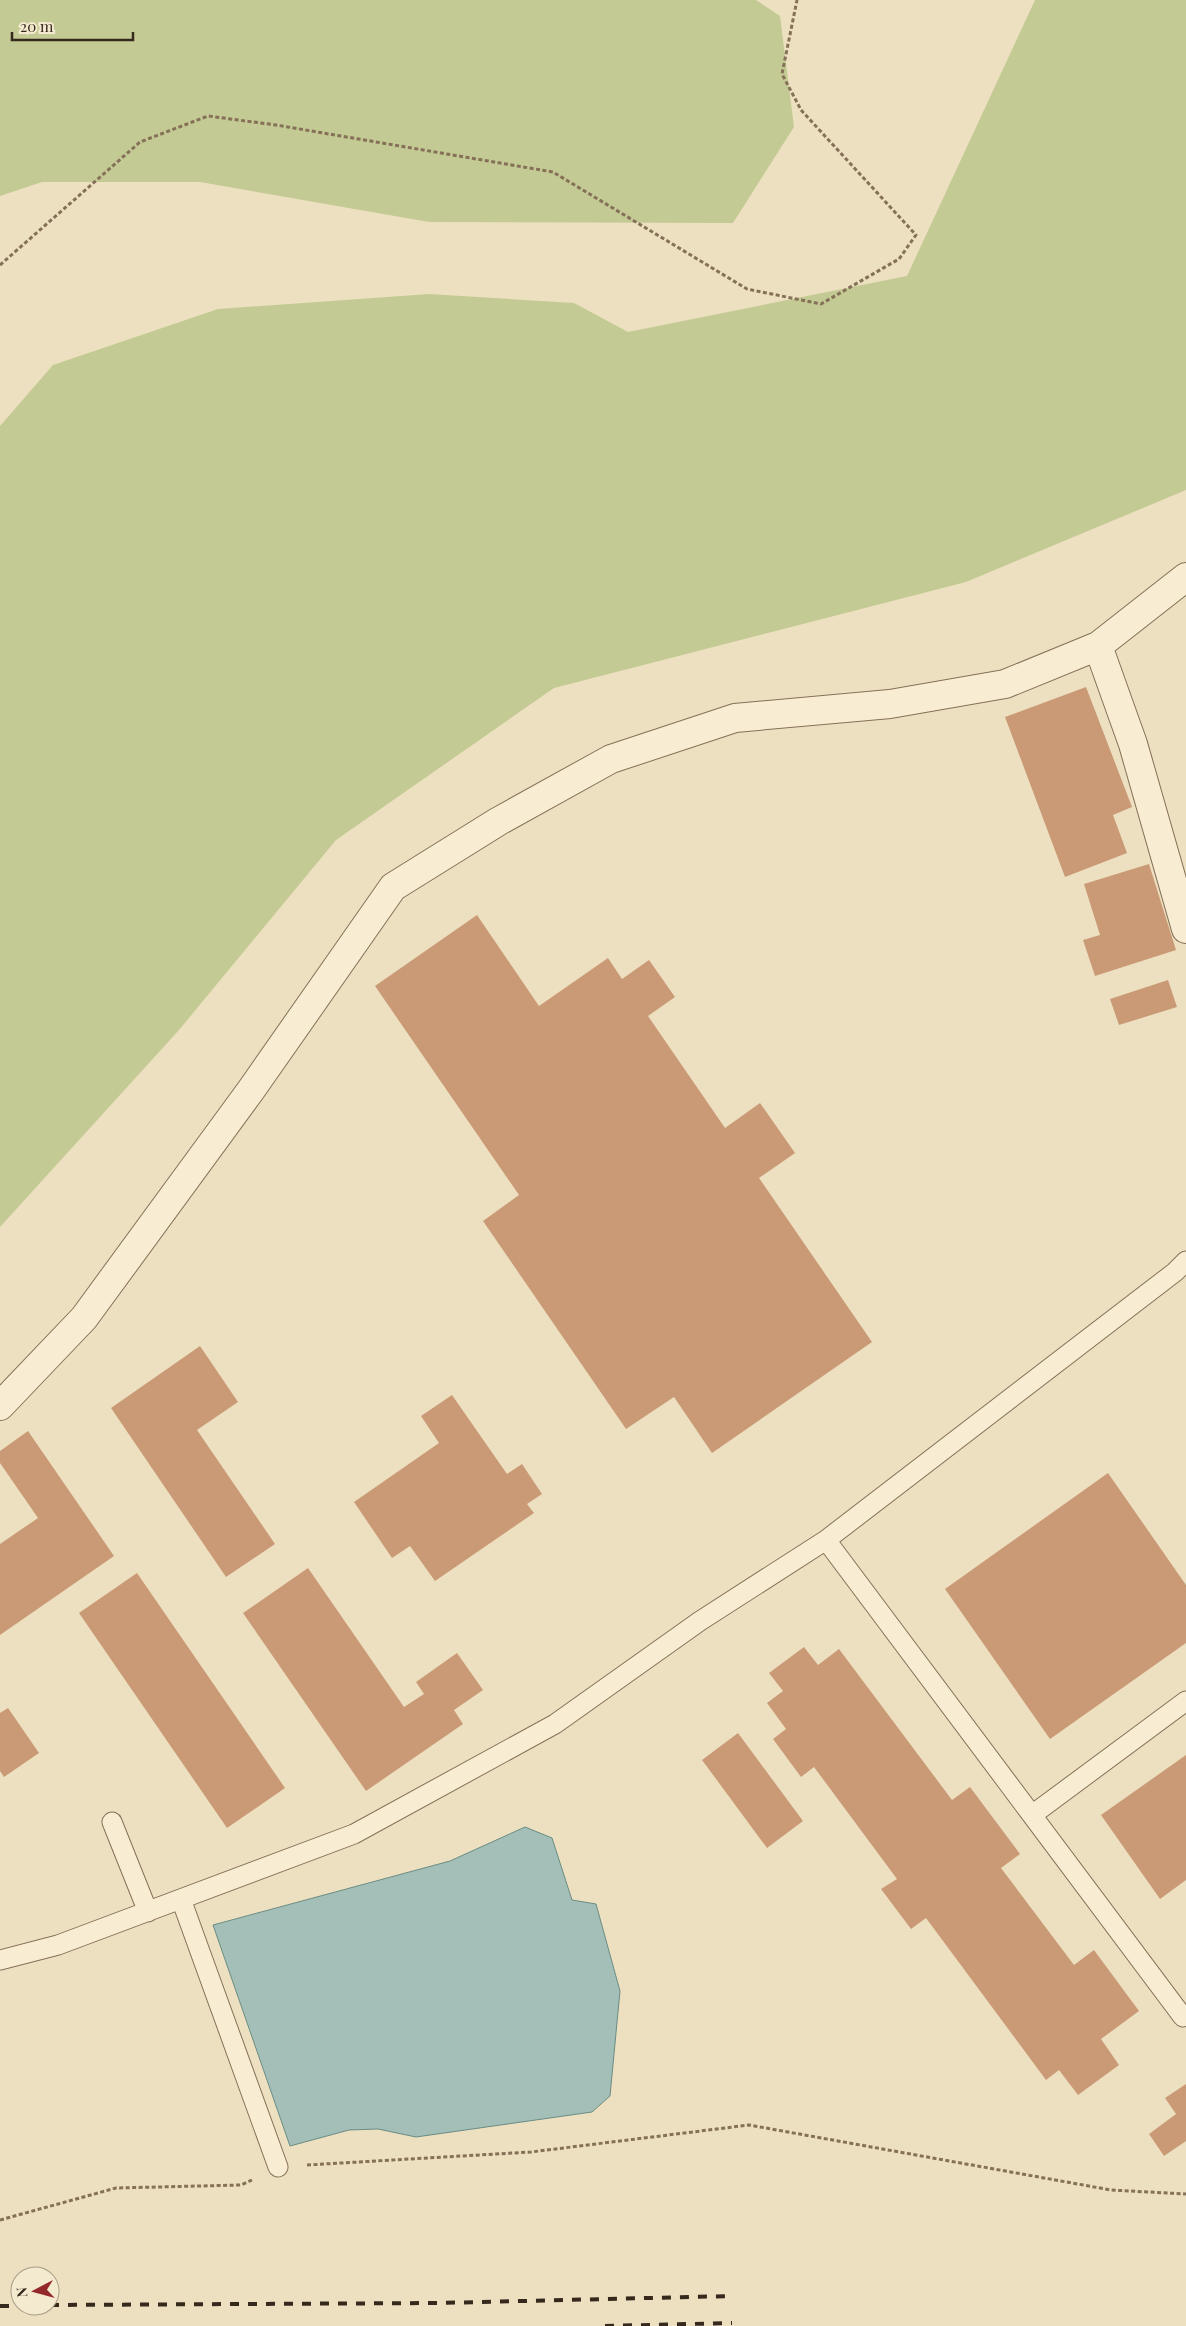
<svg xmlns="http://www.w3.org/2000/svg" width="1186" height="2326" font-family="'Playfair Display',serif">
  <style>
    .green { fill: #c4ca94 }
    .water { fill: #a3bfb7; stroke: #6a8c84 }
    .building { fill: #ca9a76 }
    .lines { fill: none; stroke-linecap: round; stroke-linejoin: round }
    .lane-casing { stroke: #857058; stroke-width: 21 }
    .street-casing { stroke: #857058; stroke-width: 30 }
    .path { stroke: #857058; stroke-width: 3; stroke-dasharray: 4 2.5; stroke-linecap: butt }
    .lane { stroke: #f8edd3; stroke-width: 19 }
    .street { stroke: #f8edd3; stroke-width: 28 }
    .rail { stroke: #35281c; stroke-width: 4; stroke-dasharray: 9 9; stroke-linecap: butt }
  </style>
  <rect width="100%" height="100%" fill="#ede0c0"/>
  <!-- green -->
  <path class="green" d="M0,0h756l24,16 14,111 -61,96 -304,-1 -229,-40h-158l-42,14z
    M1035,0h151v490l-220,92 -412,106 -218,152 -157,190 -179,197v-801l53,-61 165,-56 211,-15 145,9 54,29 279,-56z"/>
  <!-- water -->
  <path class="water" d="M525,1827l27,11 20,62 24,4 24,87 -10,105 -18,16 -176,25 -38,-8 -29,1 -59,16 -77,-221 237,-64z"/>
  <!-- building -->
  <path class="building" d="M1086,687l46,120 -19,8 14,38 -62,24 -60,-160z
    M1149,864l27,86 -81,26 -12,-36 17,-5 -16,-51z
    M477,915l62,91 69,-48 14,21 27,-19 26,37 -27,19 77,112 35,-25 35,50 -36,25 113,164 -160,111 -38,-56 -48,32 -143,-208 36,-26 -144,-209z
    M1168,980l9,27 -58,18 -9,-26z
    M200,1346l38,56 -41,28 78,114 -49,33 -115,-169z
    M452,1395l55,79 15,-10 20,30 -15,10 7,9 -99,68 -25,-35 -18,12 -38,-56 85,-59 -18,-27z
    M28,1431l86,125 -114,79v-91l38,-26 -38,-55v-12z
    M1108,1473l78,112v58l-136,96 -105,-150z
    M308,1568l96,139 20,-13 -8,-12 41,-29 26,37 -29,20 9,14 -97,67 -123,-178z
    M137,1573l148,215 -58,40 -148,-215z
    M804,1647l14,18 21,-16 113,151 18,-13 50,67 -19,14 73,97 20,-15 45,61 -38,28 18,26 -41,30 -19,-25 -13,10 -120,-162 -15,11 -30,-40 16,-10 -83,-112 -13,10 -28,-38 13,-10 -19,-26 16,-12 -14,-18z
    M8,1708l31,45 -35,24 -4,-6v-58z
    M738,1733l65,88 -36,27 -65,-88z
    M1186,1755v125l-26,19 -59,-84z
    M1186,2084v57l-22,15 -15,-22 27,-20 -11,-16z"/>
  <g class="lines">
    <defs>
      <path id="lane" d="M826,1540l357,477
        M1032,1815l154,-114
        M112,1822l36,90
        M181,1899l97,268
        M0,1960l58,-15 296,-111 201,-110 145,-103 126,-81 349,-268 11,-11"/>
      <path id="street" d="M1098,646l35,98 53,185
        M0,1406l84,-88 167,-228 142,-203 106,-66 112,-62 124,-41 155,-14 115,-20 93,-38 88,-69"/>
    </defs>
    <!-- lane casing -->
    <use href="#lane" class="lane-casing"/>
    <!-- street casing -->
    <use href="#street" class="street-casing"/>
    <!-- path -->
    <path class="path" d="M0,265l140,-123 68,-26 68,9 277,47 194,117 74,15 78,-45 17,-24 -115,-125 -19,-36 15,-74
      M307,2165l224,-13 218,-27 362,65 75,4
      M0,2220l116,-32 125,-3 11,-5"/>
    <!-- lane -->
    <use href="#lane" class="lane"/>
    <!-- street -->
    <use href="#street" class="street"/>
    <!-- rail -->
    <path class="rail" d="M50,2305l388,-2 294,-7
      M0,2306h20
      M605,2326l127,-3"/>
  </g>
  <!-- north arrow -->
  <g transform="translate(35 2291) rotate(264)"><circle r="24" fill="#f4eacf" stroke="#a89c87"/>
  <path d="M0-4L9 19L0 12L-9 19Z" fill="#93292a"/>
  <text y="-8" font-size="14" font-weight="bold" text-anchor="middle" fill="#35281c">N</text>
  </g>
  <!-- scale -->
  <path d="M12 32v8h121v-8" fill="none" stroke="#35281c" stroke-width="2.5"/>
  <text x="20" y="32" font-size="15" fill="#35281c" stroke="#f4eacf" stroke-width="4" paint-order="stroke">20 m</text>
</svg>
